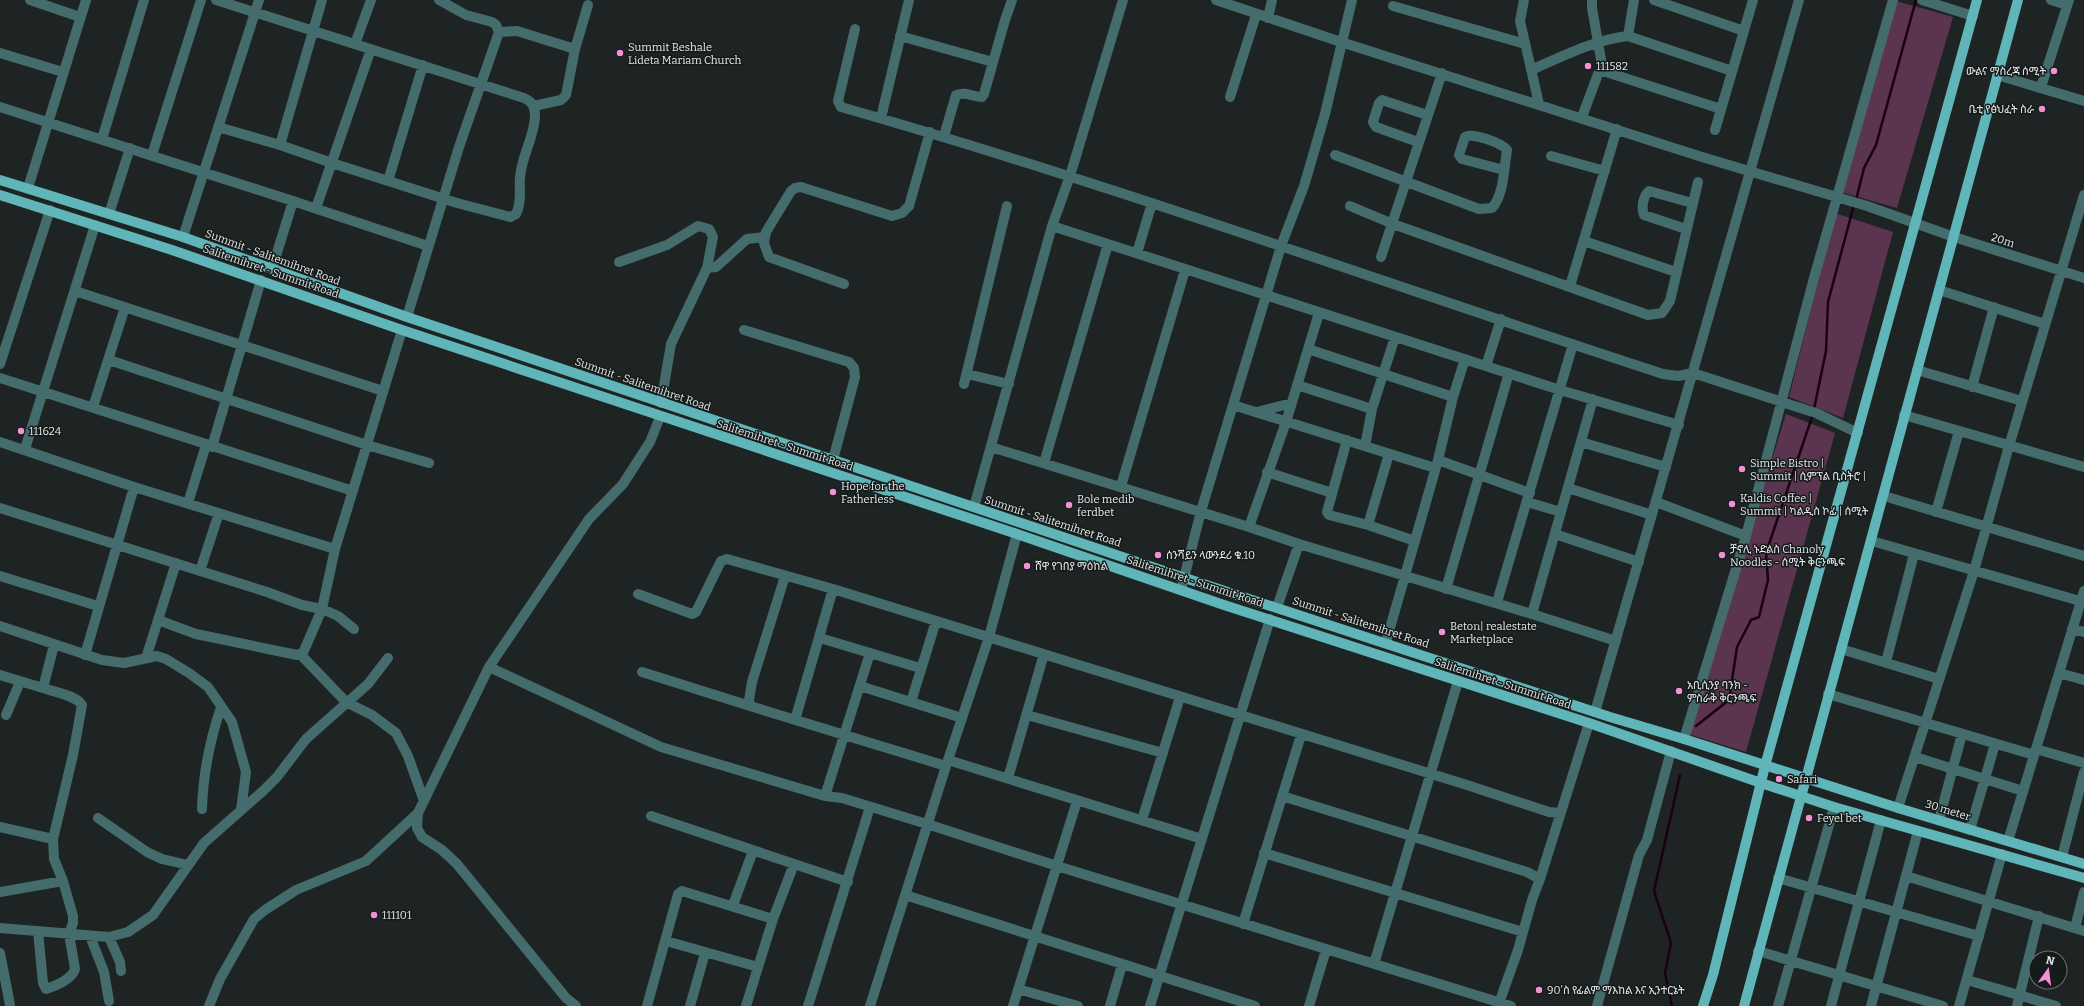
<svg xmlns="http://www.w3.org/2000/svg" width="2084" height="1006" font-family="Bitter,'Noto Sans Ethiopic',serif">
  <style>
    .green { fill: #5b344f }
    .lines { fill: none; stroke-linecap: round; stroke-linejoin: round }
    .stream { stroke: #1b0013; stroke-width: 2.5 }
    .street { stroke: #446c6d; stroke-width: 10 }
    .primary { stroke: #5fb5b8; stroke-width: 10 }
    .poi-dot { fill: #f391d5; stroke: #151b1b; stroke-width: 1.5 }
    .labels { text-anchor: middle; stroke-width: 3; stroke-linejoin: round; paint-order: stroke }
    .poi-label { font-size: 11px; fill: #e5e9e9; stroke: #151b1b; text-anchor: start }
    .street-label { font-size: 11px; fill: #e5e9e9; stroke: #151b1b }
  </style>
  <rect width="100%" height="100%" fill="#1e2424"/>
  <!-- green -->
  <path class="green" d="M1896,1l57,16 -56,191 -56,-16z
    M1835,213l58,19 -50,186 -54,-21z
    M1786,414l49,19 -89,319 -58,-18z"/>
  <g class="lines">
    <!-- stream -->
    <path class="stream" d="M1856,200l8,-32 12,-23 40,-145
      M1814,409l12,-58 2,-49 26,-97
      M1696,726l33,-26 8,-53 14,-27 8,-3 9,-37 -2,-27 47,-139
      M1672,1006l-7,-33 6,-30 -17,-52 26,-116"/>
    <!-- street -->
    <path class="street" d="M30,0l50,17
      M216,0l308,98c9,4 11,9 11,19 -1,21 -14,40 -15,61 -1,12 2,25 -4,36l-6,3 -53,-14 -125,-40 -52,-18 -62,-18
      M1216,0l125,42 361,115 165,49 87,31 130,41
      M1524,0l-4,21 19,83
      M1592,0v8l11,63
      M1654,0l90,31
      M1922,0l51,16
      M2051,0l16,5
      M1393,6l132,38
      M1268,18l4,-18
      M855,29l-17,72 3,6c277,79 548,178 822,267l15,2 15,-3 123,40 42,20
      M499,32l18,-1 58,18
      M900,36l93,26
      M1628,36l6,-36
      M355,44l16,-44
      M0,53l63,19
      M1531,70c32,-14 63,-30 97,-34l104,35
      M1997,75l87,26
      M2041,87l28,-87
      M1230,97l26,-82
      M534,106l27,-6 5,-5 9,-46 13,-44
      M0,107l293,94 135,45
      M1582,117l16,-43 5,-3 118,38
      M881,118l28,-118
      M1715,130l38,-130
      M944,136l12,-41c9,-4 17,2 26,2l2,-3 21,-74 7,-20
      M102,139l42,-139
      M1418,142l-42,-15 -3,-5 6,-19 3,-3 45,15
      M280,145l42,-145
      M152,155l49,-155
      M1335,155l144,54 13,-1c12,-13 12,-40 15,-58 -5,-7 -35,-18 -42,-13l-6,18 3,4 42,11
      M1551,156l54,15
      M388,181l35,-116
      M28,188l58,-188
      M1350,206l43,18 255,91 14,-2 8,-12 28,-119
      M316,208l55,-159
      M109,214l21,-66
      M1052,226l508,164 119,35
      M1686,229l-42,-14c-3,-7 -1,-19 5,-24l43,12
      M183,237l76,-237
      M1584,241l92,31
      M1137,253l15,-50
      M1381,257l61,-184
      M619,262l48,-17 31,-19 11,3 4,8 -6,31 -36,76 -10,59
      M707,268l9,-1 31,-28 18,-2
      M272,269l21,-68
      M844,284l-75,-27 -5,-14 2,-11 25,-41 4,-3 6,-1 91,29 10,-3 7,-7 21,-74
      M1570,286l47,-157
      M1939,290l106,34
      M75,291l308,100
      M1319,313l-33,109 -37,105 50,17 233,70 61,-215
      M407,317l52,-170 40,-115 -3,-7 -4,-3 -26,-7 -27,-15
      M744,330l105,32 5,6 1,9 -22,83
      M1308,349l145,48
      M109,360l258,85 62,18
      M0,364l50,-154
      M1486,366l15,-47
      M1917,370l105,31
      M967,374l42,10
      M0,378l353,113
      M964,384l43,-178
      M1297,385l75,24 -7,37
      M1972,387l22,-80
      M1233,405l202,63
      M93,407l32,-100
      M1372,409l23,-72
      M1257,412l35,-9
      M1904,415l180,52
      M1347,440l-20,72 2,3 39,10 47,16
      M0,442l134,45 201,62 67,-219
      M1581,442l85,25
      M212,447l49,-167
      M991,447l258,80
      M25,449l70,-224
      M1438,460l92,33
      M1044,463l64,-219
      M1267,472l65,21
      M1121,486l64,-216
      M1568,488l84,27
      M1884,496l200,60
      M1527,502l34,10
      M1656,502l90,34
      M188,503l18,-58
      M974,507l78,-281 18,-50 53,-176
      M0,508l267,84 35,13 20,4 13,-60
      M1936,512l23,-81
      M1368,525l21,-71
      M1555,534l84,28
      M1872,541l208,60
      M200,571l19,-58
      M0,576l98,30
      M785,576l-33,106 -3,18 1,6 196,60
      M1446,589l63,-216
      M1181,590l20,-79 80,-265 23,-60 21,-72 27,-114
      M638,594l54,20 4,-2 25,-51 6,-2 106,30 634,196 82,27 11,1
      M1497,602l76,-258
      M1277,607l22,-63
      M1532,614l84,27
      M158,620l38,14 101,21 6,-2 19,-44 16,7 16,13
      M0,626l102,34 22,3 33,-7 9,3 23,14 19,14 24,35 14,50 -5,38
      M2072,629l12,3
      M820,638l50,15 -45,143 17,2 85,26 130,42 454,140
      M1386,642l52,-182 15,-63 12,-38
      M1841,649l98,30
      M870,653l50,15
      M85,655l49,-168
      M301,655l45,47 26,13 24,18 12,23 16,45
      M146,658l30,-95
      M1886,662l28,-108
      M489,667l172,80 164,49
      M642,672l108,34
      M2059,673l25,7
      M0,675l43,13 11,-43
      M860,686l102,32
      M1828,694l206,61
      M911,702l25,-81
      M1595,712c69,-237 136,-475 204,-712
      M6,715l14,-33
      M1027,715l136,38
      M795,720l38,-131
      M1684,739l62,-203 68,-258 79,-278
      M2036,749l48,14
      M1915,757l108,34
      M948,760l254,79
      M1008,778l36,-124
      M1282,796l245,76 13,7
      M1898,808l76,-237 35,-125 75,-251
      M202,809c1,-35 8,-69 19,-102
      M651,816l197,66
      M98,818l49,34 15,7 26,6
      M1142,820l38,-123
      M1939,820l23,-86
      M0,827l53,12
      M1970,830l25,-86
      M2008,841l76,-250
      M1264,853l259,79
      M2062,857l22,-85
      M1906,876l178,55
      M1778,878l201,58
      M0,892l63,-11
      M905,895l350,111
      M733,905l20,-54
      M1243,924l58,-189
      M0,928l109,9 19,-5 25,-17 51,-72 59,-52 14,-14 29,-38 62,-55 20,-26
      M2075,928l9,-36
      M38,931l5,52 3,6c10,-3 26,-10 29,-20l-6,-35 4,-11v-7l-10,-35 -9,-22 -1,-20 20,-84 9,-50c-6,-10 -28,-13 -39,-17
      M90,936l14,36 5,29
      M109,937l11,25 1,9
      M666,941l92,26
      M1758,951l185,55
      M0,953l10,52
      M1374,964l84,-283
      M1967,980l89,26
      M1018,989l60,17
      M209,1006l11,-27 34,-60 11,-9 31,-20 70,-29 52,-48
      M576,1006l-10,-8 -109,-134 -15,-14 -20,-13 -5,-9 1,-15 71,-146 100,-148 34,-35 27,-42 10,-25
      M647,1006l31,-112 4,-3 91,28
      M690,1006l15,-53
      M746,1006l27,-87 21,-55
      M808,1006l62,-199
      M870,1006l76,-240 43,-129 28,-103
      M1013,1006l64,-205
      M1110,1006l12,-41
      M1150,1006l120,-387
      M1309,1006l17,-56
      M1498,1006l20,-56 14,-50 8,-21 49,-156
      M1597,1006l42,-151 8,-15 24,-89
      M1778,1006l56,-199
      M1831,1006l50,-186
      M1871,1006l47,-175
      M1959,1006l43,-152
      M2017,1006l22,-90"/>
    <!-- primary -->
    <path class="primary" d="M0,180l183,57 224,80 778,261 425,139 74,22 214,69 186,56
      M0,195l172,55 230,80 615,204 207,71 365,118 172,60 73,24 250,71
      M1703,1006l10,-31 52,-209 212,-766
      M1744,1006l274,-1006"/>
  </g>
  <!-- markers -->
  <g class="poi-dot">
    <circle cx="620" cy="53" r="4"/>
    <circle cx="1588" cy="66" r="4"/>
    <circle cx="2054" cy="71" r="4"/>
    <circle cx="2042" cy="109" r="4"/>
    <circle cx="21" cy="431" r="4"/>
    <circle cx="1742" cy="469" r="4"/>
    <circle cx="833" cy="492" r="4"/>
    <circle cx="1732" cy="504" r="4"/>
    <circle cx="1069" cy="505" r="4"/>
    <circle cx="1158" cy="555" r="4"/>
    <circle cx="1722" cy="555" r="4"/>
    <circle cx="1027" cy="566" r="4"/>
    <circle cx="1442" cy="632" r="4"/>
    <circle cx="1679" cy="691" r="4"/>
    <circle cx="1779" cy="779" r="4"/>
    <circle cx="1809" cy="818" r="4"/>
    <circle cx="374" cy="915" r="4"/>
    <circle cx="1539" cy="990" r="4"/>
  </g>
  <g class="labels">
    <!-- poi labels -->
    <g class="poi-label">
      <text x="628" y="51">Summit Beshale<tspan x="628" dy="13">Lideta Mariam Church</tspan></text>
      <text x="1596" y="70">111582</text>
      <text x="2046" y="75" text-anchor="end">ውልና ማስረጃ ሰሚት</text>
      <text x="2034" y="113" text-anchor="end">ቤቲ የፅህፈት ስራ</text>
      <text x="29" y="435">111624</text>
      <text x="1750" y="467">Simple Bistro |<tspan x="1750" dy="13">Summit | ሲምፕል ቢስትሮ |</tspan></text>
      <text x="841" y="490">Hope for the<tspan x="841" dy="13">Fatherless</tspan></text>
      <text x="1740" y="502">Kaldis Coffee |<tspan x="1740" dy="13">Summit | ካልዲስ ኮፊ | ሰሚት</tspan></text>
      <text x="1077" y="503">Bole medib<tspan x="1077" dy="13">ferdbet</tspan></text>
      <text x="1730" y="553">ቻኖሊ ኑድልስ Chanoly<tspan x="1730" dy="13">Noodles - ሰሚት ቅርንጫፍ</tspan></text>
      <text x="1166" y="559">ሰንሻይን ላውንደሪ ቁ.10</text>
      <text x="1035" y="570">ሸዋ የገበያ ማዕከል</text>
      <text x="1450" y="630">Beton| realestate<tspan x="1450" dy="13">Marketplace</tspan></text>
      <text x="1687" y="689">አቢሲንያ ባንክ -<tspan x="1687" dy="13">ምስራቅ ቅርንጫፍ</tspan></text>
      <text x="1787" y="783">Safari</text>
      <text x="1817" y="822">Feyel bet</text>
      <text x="382" y="919">111101</text>
      <text x="1547" y="994">90'ስ የፊልም ማእከል እና ኢንተርኔት</text>
    </g>
    <!-- street labels -->
    <g class="street-label">
      <text transform="translate(2003 240) rotate(18)" y="4">20m</text>
      <text transform="translate(273 257) rotate(20)" y="4">Summit - Salitemihret Road</text>
      <text transform="translate(271 271) rotate(19)" y="4">Salitemihret - Summit Road</text>
      <text transform="translate(643 384) rotate(19)" y="4">Summit - Salitemihret Road</text>
      <text transform="translate(785 445) rotate(18)" y="4">Salitemihret - Summit Road</text>
      <text transform="translate(1053 521) rotate(18)" y="4">Summit - Salitemihret Road</text>
      <text transform="translate(1195 581) rotate(18)" y="4">Salitemihret - Summit Road</text>
      <text transform="translate(1361 622) rotate(18)" y="4">Summit - Salitemihret Road</text>
      <text transform="translate(1503 683) rotate(18)" y="4">Salitemihret - Summit Road</text>
      <text transform="translate(1948 810) rotate(17)" y="4">30 meter</text>
    </g>
  </g>
  <!-- north arrow -->
  <g transform="translate(2048 970) rotate(14)"><circle r="19" fill="#151b1b" stroke="#686d6d"/>
  <path d="M0-3L7 15L0 10L-7 15Z" fill="#f391d5"/>
  <text y="-6" font-size="11" font-weight="bold" text-anchor="middle" fill="#e5e9e9">N</text>
  </g>
</svg>
